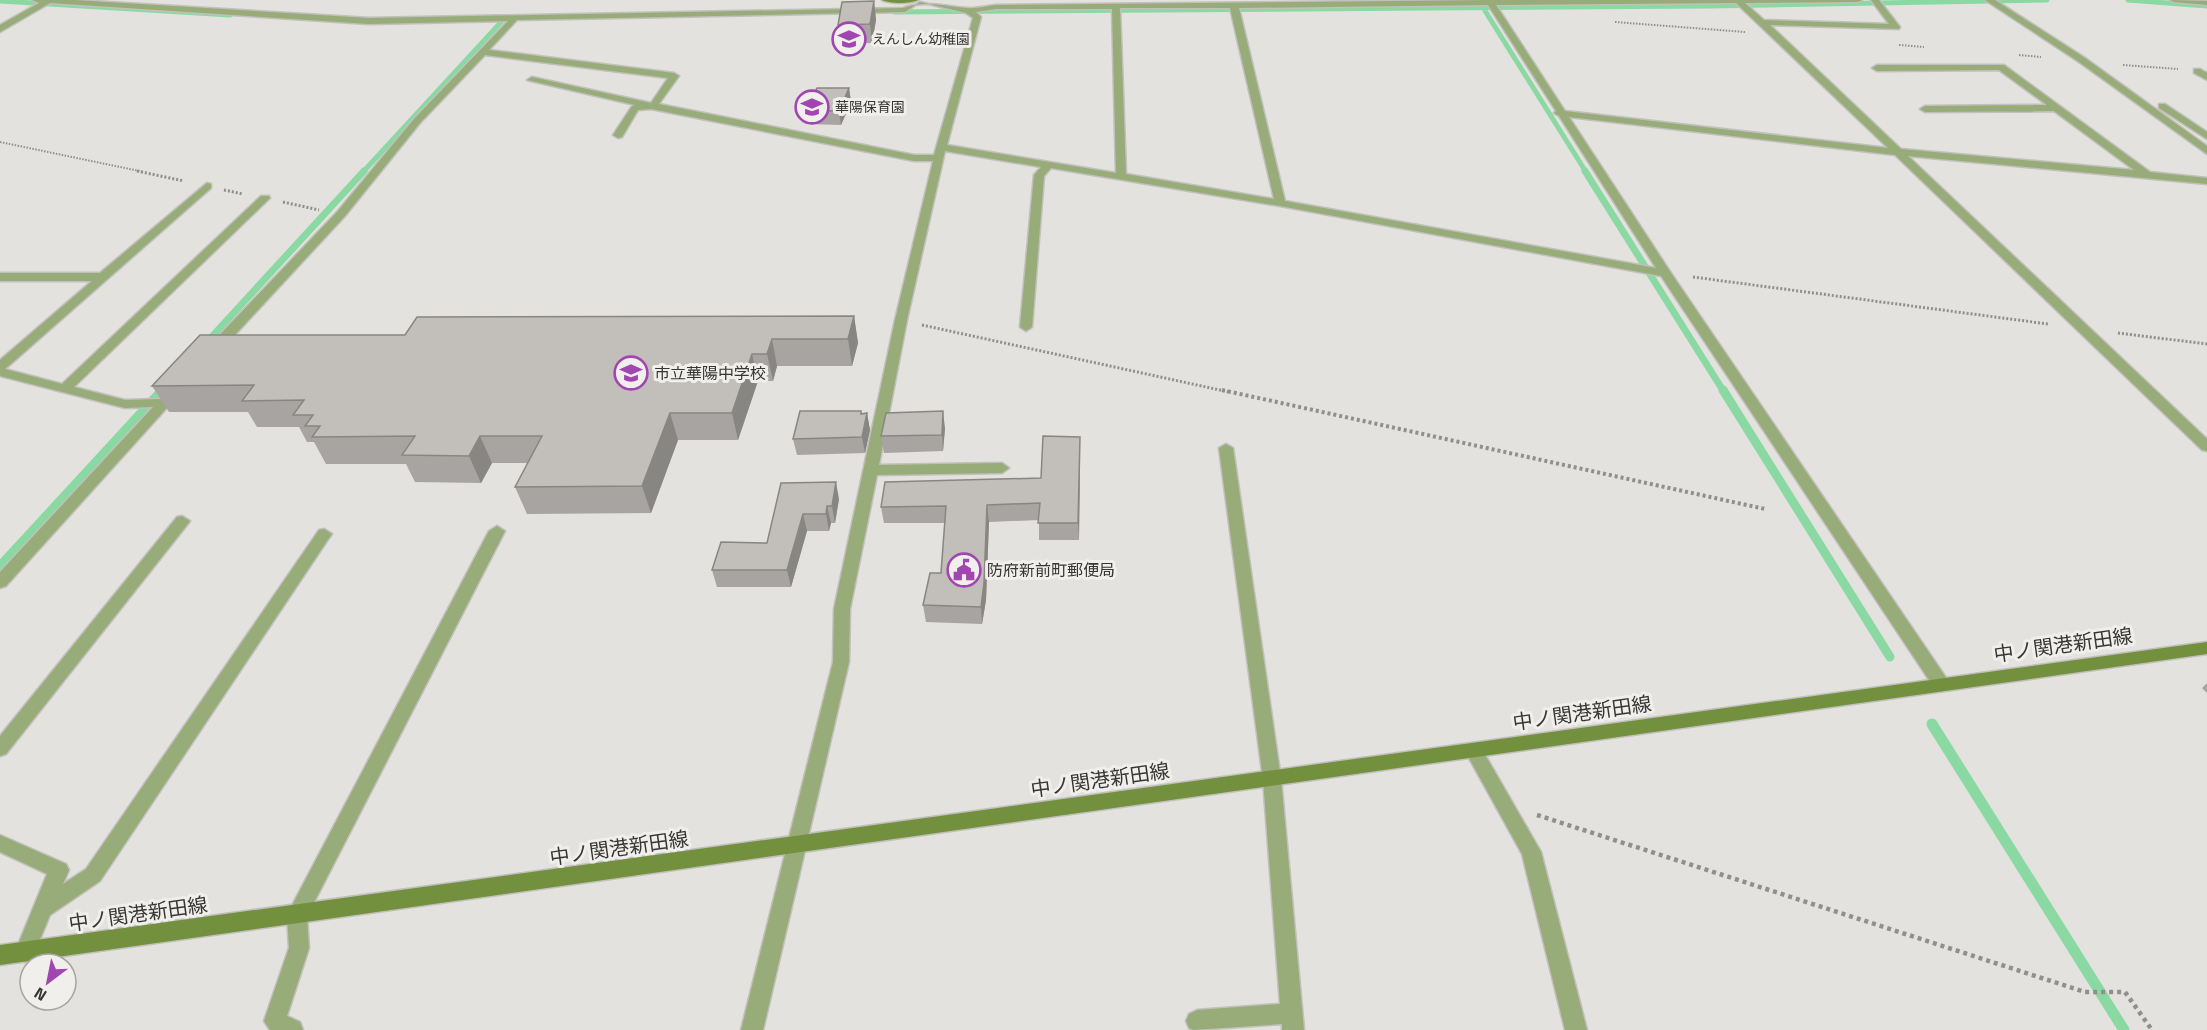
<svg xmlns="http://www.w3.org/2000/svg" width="2207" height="1030" font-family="'Titillium Web','Noto Sans JP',sans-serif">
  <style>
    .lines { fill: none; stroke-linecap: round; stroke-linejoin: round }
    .stream-far3 { stroke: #8ad9a3; stroke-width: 5 }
    .stream-far2 { stroke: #8ad9a3; stroke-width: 7 }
    .stream-far1 { stroke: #8ad9a3; stroke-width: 9 }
    .stream { stroke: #8ad9a3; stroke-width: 11 }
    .street-casing { stroke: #c1c0bc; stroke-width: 3 }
    .secondary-casing { stroke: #c1c0bc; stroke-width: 3 }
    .path-far3 { stroke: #908f8c; stroke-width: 2; stroke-dasharray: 1.5 1.5; stroke-linecap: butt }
    .path-far2 { stroke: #908f8c; stroke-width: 3; stroke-dasharray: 2 2; stroke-linecap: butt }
    .path-far1 { stroke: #908f8c; stroke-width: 4; stroke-dasharray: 3 3; stroke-linecap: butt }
    .path { stroke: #908f8c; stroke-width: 4.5; stroke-dasharray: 4 4; stroke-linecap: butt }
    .street { fill: #97ac78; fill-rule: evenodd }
    .secondary { fill: #73903e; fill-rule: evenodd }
    .wall { fill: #a7a4a1 }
    .shaded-wall { fill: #888683 }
    .building { fill: #c2bfbb; stroke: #888683; stroke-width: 1.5 }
    .labels { text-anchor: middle; stroke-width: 6; stroke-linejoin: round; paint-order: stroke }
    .far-poi-label { font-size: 14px; fill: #373635; stroke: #f0efeb; text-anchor: start }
    .poi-label { font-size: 16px; fill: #373635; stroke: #f0efeb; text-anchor: start }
    .near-street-label { font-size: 20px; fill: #373635; stroke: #f0efeb }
  </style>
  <rect width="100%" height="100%" fill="#e3e2de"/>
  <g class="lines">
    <!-- stream-far3 -->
    <path class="stream-far3" d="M2128,0l79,6
      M0,1l230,14
      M1482,6l104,166
      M894,12l817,-6 336,-6
      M363,172l140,-152"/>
    <!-- stream-far2 -->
    <path class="stream-far2" d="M1585,171l139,221
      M206,343l158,-172
      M161,392l5,-6"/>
    <!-- stream-far1 -->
    <path class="stream-far1" d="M1723,390l167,267
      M0,566l162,-176"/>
    <!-- stream -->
    <path class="stream" d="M1932,724l192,306"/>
    <defs>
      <path id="street" d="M32,0h43l294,18 534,-10c20,-8 41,-2 64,0 9,1 20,-2 29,-3l492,-5h374l-4,2 -113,1 19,17 125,4 -18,-24h8l21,27 -1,2 -129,-4 131,124 233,21 -80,-59 -129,1 -5,-3 5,-3 122,-1 -48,-35 -122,1 -5,-3 5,-3h127l146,107 57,6v6l-299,-28 299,283v12l-5,-1 -307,-295 -326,-38 102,156 276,406 3,5 -3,5 -6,2 -6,-2 -274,-413 -381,-70 -229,-38 -7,8 -12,151 -6,4 -6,-4 14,-152 7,-8 -96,-16 -38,169 -28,145 123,-2 7,5 -7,5 -125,2 -27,134 -1,53 -86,368h-22l92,-368 1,-53 61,-289 38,-159h-19l-263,-52 -13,1 -16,27 -4,1 -5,-3 19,-29 3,-1 -108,-25 5,-3 119,26 17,-25 -183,-23 -65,68 -75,93 -125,135h-10l-1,-3 1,-3 127,-133 77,-93 94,-98 -139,3 -319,-21 -50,29v-7l39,-22zM920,2l46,11 7,5 -39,137h-20l-255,-51 20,-28 -5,-3 -185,-23 28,-30 388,-8zM1736,3l152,145 -323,-37 -69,-106zM1488,5l68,106 -2,2 5,3 97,152 -371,-67 -46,-193zM1120,8h110l44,191 -148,-25zM996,9h116l4,164 -169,-28 34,-128 -5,-5z
        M1985,0h10l90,58 122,88v8l-128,-92z
        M2170,0l37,1v4l-33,-3z
        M2194,69h6l7,4v7l-13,-7z
        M2159,104h6l42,28v7l-48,-31z
        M207,183l4,1v4l-206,181 57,15 199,-188h8l1,2 -196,189 51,13 35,-1 11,-12 5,-1 7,4 -177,196 -6,2v-16l153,-165 -28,1 -125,-32v-16l92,-79h-92v-8h100z
        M1226,444l7,4 48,331 23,251h-22v-6l-89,6 -4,-2 -3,-7 3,-7 8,-4 83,-6 -17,-225 -44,-331z
        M182,516l8,5 -3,4 -181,229 -6,2v-20l177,-219z
        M497,526l8,5 -198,385 2,32 -22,68 13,6 3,8h-33l-6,-9 25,-73 -2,-33 202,-384z
        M324,529l8,5 -3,4 -229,343 -50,34 -18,44 -7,3 -7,-3 -3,-7 32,-78 -47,-22v-17l66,29 3,6 -6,14 23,-15 233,-339z
        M1474,744l6,2 61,106 46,178h-22l-43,-176 -57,-103 3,-5z"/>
      <path id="secondary" d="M882,0h36c-8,4 -28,4 -36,0z
        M2207,642v12l-2207,311v-20z"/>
    </defs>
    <!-- street casing -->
    <use href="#street" class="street-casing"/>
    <!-- secondary casing -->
    <use href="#secondary" class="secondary-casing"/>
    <!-- path-far3 -->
    <path class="path-far3" d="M1615,22l130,10
      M1899,45l25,2
      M2019,55l22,2
      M2123,65l55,4
      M0,142l144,30"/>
    <!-- path-far2 -->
    <path class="path-far2" d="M137,171l47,10
      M224,190l19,4
      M283,202l36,8
      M1693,277l355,47
      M922,325l307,67
      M2118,333l89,11"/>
    <!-- path-far1 -->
    <path class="path-far1" d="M1222,390l543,119"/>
    <!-- path -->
    <path class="path" d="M1537,815l548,177h40l27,38"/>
    <!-- street -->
    <use href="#street" class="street"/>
    <!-- secondary -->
    <use href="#secondary" class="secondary"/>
  </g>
  <!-- wall -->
  <path class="wall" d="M874,1l2,19 -4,23 -32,1 -2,-19z
    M849,88l2,14 -10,23 -33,-1 -2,-14z
    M854,316l4,27 -6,23h-75l-4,15h-15l-20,59h-60l-27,73 -124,1 -12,-27 13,-24h-36l-11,20 -66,-1 -9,-18h-80l-12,-22h-7l-8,-15h-42l-9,-15h-79l-17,-26 253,-51z
    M861,411l1,3 5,-1 3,17 -5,23 -68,2 -4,-16z
    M945,428l-2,23 -59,2 -3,-17z
    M1080,453l-1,87h-40v-20l-50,2 -3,78 -4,24 -56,-2 -3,-17 18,-32 4,-50h-61l-3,-16 160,-29z
    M781,483l58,16 -4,24h-4l-2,8h-22l-16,56h-74l-5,-17 55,-27z
    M2207,683v10l-5,-5z"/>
  <!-- shaded-wall -->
  <path class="shaded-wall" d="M874,1l2,19 -4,23 -2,-19z
    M849,88l2,14 -10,23 -2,-14z
    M854,316l4,27 -6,23 -4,-27z
    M772,339l5,27 -4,15 -6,-27z
    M752,354l6,27 -20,59 -6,-27z
    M861,411l3,16 3,-14 3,17 -5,23 -3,-16z
    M943,411l2,17 -2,23 -1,-16z
    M670,413l8,27 -27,73 -9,-27z
    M480,436l12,27 -11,20 -12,-27z
    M1080,437v16l-1,87 -1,-17z
    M836,482l3,17 -4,24 -3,-17z
    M987,505l2,17 -3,78 -4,24 -1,-17z
    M827,506l4,17 -2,8 -3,-17z
    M803,514l4,17 -16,56 -4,-17z"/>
  <!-- building -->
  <path class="building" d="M874,1l-4,23 -32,1 4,-23z
    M817,88h32l-10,23 -33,-1z
    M854,316l-6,23h-76l-5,15h-15l-20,59h-62l-28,73 -127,1 27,-51h-62l-11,20 -67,-1 13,-19 -103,1 8,-11h-15l8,-11h-20l11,-15 -62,1 12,-16 -102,1 48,-51h205l12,-18z
    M800,411h61v3l6,-1 -5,24 -69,2z
    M943,411l-1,24 -61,1 5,-23z
    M1043,436l37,1 -2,86h-40l2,-20 -53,2 -3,78 -3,24 -58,-2 7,-32h11l5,-67 -65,1 4,-25 156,-4z
    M836,482l-4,24h-5l-1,8h-23l-16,56h-75l9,-28 46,1 14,-60z"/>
  <!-- icons -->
  <defs>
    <symbol id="school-ring" viewBox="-11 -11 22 22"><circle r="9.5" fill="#f0efeb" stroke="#a146b1" stroke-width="1.5"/><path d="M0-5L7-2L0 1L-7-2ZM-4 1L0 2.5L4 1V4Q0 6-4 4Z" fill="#a146b1"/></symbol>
    <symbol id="civic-ring" viewBox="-11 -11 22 22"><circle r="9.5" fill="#f0efeb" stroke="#a146b1" stroke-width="1.5"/><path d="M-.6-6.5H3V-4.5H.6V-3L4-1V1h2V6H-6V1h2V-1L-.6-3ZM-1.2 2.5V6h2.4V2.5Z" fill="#a146b1"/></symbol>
  </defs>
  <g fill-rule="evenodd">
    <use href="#school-ring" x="830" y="20" width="38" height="38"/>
    <use href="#school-ring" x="793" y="88" width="38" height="38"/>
    <use href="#school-ring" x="612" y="354" width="38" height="38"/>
    <use href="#civic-ring" x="945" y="551" width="38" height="38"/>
  </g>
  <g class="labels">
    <!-- far-poi labels -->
    <g class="far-poi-label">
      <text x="872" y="44">えんしん幼稚園</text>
      <text x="835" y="112">華陽保育園</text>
    </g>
    <!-- poi labels -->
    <g class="poi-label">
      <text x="654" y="379">市立華陽中学校</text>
      <text x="987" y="576">防府新前町郵便局</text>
    </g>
    <!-- near-street labels -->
    <g class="near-street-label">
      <text transform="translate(2063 645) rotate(-8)" y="7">中ノ関港新田線</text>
      <text transform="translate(1582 713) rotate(-8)" y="7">中ノ関港新田線</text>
      <text transform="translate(1100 780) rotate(-8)" y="7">中ノ関港新田線</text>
      <text transform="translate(619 848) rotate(-8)" y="7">中ノ関港新田線</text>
      <text transform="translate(138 914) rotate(-8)" y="7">中ノ関港新田線</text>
    </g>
  </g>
  <!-- north arrow -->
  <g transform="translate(48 982) rotate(212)"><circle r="28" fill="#f0efeb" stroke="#a6a5a2" stroke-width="1.5"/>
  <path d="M0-4.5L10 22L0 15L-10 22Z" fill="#a146b1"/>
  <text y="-9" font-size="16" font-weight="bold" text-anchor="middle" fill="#373635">N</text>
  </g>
</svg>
